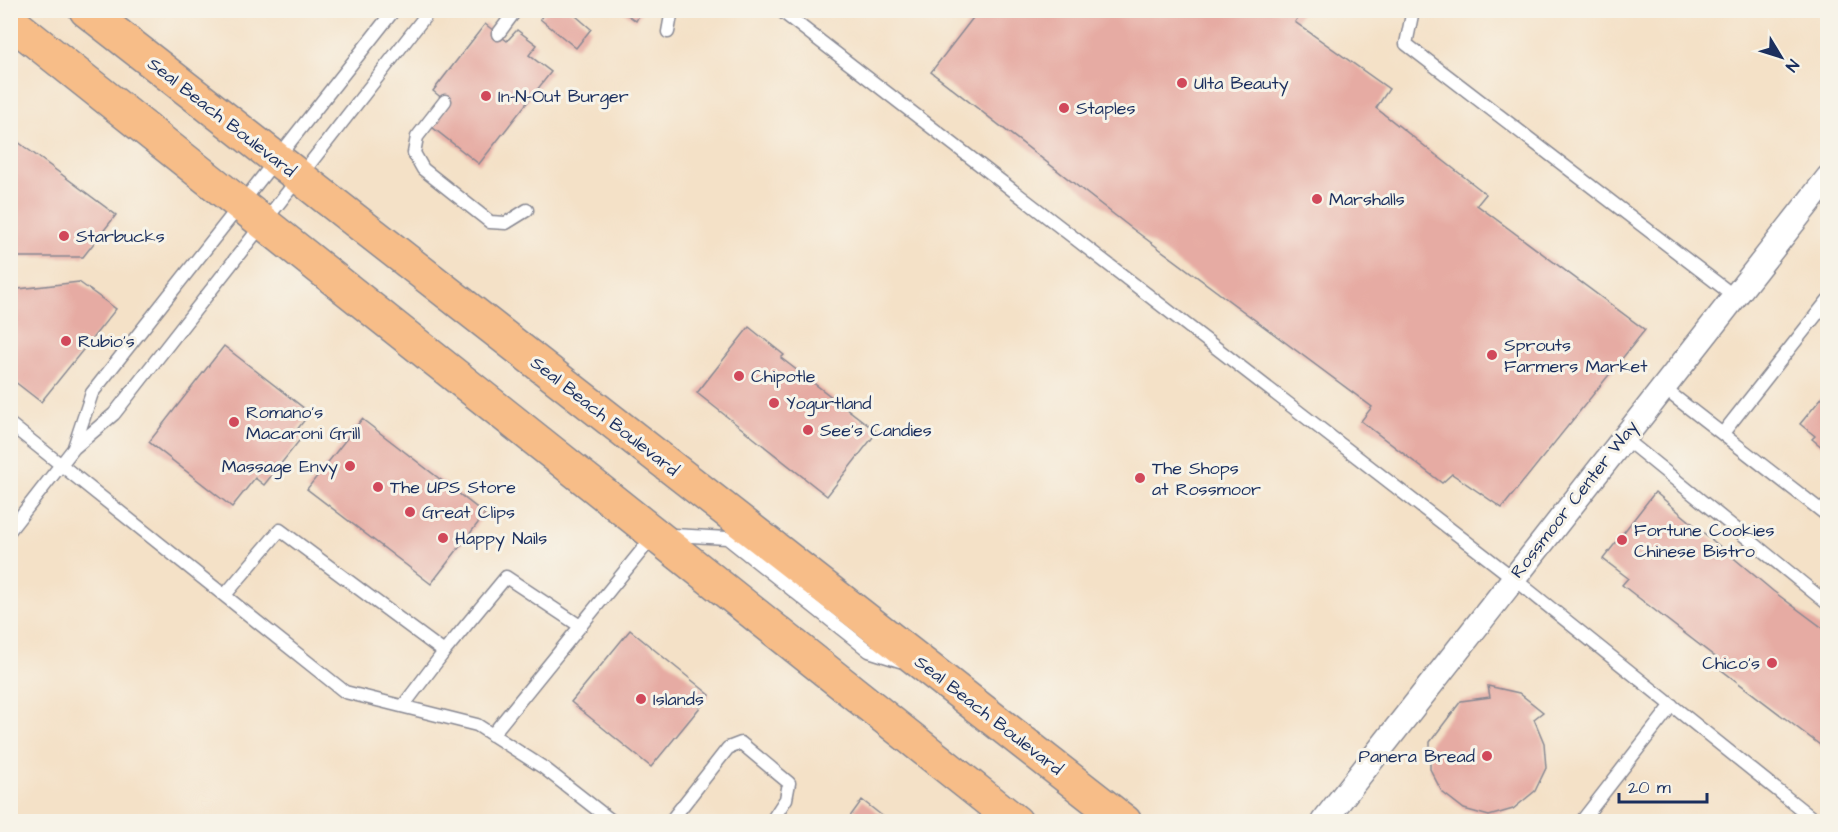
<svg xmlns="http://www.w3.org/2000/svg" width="1838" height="832" font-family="'Architects Daughter',sans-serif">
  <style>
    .building { fill: #e6aba3 }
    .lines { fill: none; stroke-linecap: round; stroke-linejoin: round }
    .lane-casing { stroke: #888892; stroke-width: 15 }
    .street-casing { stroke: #888892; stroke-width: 27 }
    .primary-casing { stroke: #888892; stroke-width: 36 }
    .lane { stroke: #fff; stroke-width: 12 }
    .street { stroke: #fff; stroke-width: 24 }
    .primary { stroke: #f7bd88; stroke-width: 33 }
    .poi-dot { fill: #d1495b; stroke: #f7f3e8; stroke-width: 2 }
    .labels { text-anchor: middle; stroke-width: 6; stroke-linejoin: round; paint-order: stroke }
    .poi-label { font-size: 18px; fill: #1b2f5e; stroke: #f7f3e8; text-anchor: start }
    .street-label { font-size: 18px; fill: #1b2f5e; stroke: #f7f3e8 }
  </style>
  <rect width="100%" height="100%" fill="#f7f3e8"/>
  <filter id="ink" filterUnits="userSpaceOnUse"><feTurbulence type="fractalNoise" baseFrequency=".0167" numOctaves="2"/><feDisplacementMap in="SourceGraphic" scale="12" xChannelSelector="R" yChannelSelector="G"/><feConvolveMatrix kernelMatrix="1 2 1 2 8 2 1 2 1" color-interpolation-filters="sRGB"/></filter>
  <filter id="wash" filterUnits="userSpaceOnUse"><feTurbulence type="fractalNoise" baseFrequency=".008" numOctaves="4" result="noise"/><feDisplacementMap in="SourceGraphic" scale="24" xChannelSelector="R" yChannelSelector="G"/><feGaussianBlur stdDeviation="1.35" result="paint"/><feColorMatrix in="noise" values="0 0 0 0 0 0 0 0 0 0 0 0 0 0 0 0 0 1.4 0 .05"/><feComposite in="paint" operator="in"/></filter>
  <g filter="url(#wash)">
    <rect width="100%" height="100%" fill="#f4e1c7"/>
    <g id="blocks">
      <!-- building -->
      <path class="building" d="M547,10h22l22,19 -15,19 -36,-29z
        M621,10h21l-6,11z
        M979,10h324l-8,12 94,67 -13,19 110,86 -9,11 168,125 -143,178 -50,-34 -10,9 -81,-62 11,-14 -242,-180 -199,-155z
        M485,24l22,17 10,-11 20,15 -8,10 22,17 -72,92 -47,-37 17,-23 -16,-13z
        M10,136l106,79 -33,42h-73z
        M79,282l37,27 -75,93 -31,-24v-88z
        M749,327l35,28 -3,3 96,74 -50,64 -130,-103z
        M224,346l86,67 -14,18 7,5 -39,49 -9,-7 -23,29 -83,-65z
        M1828,390v62l-16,-13 3,-3 -15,-12z
        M362,419l123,95 -54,70 -124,-95z
        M1655,492l118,99 55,41v119l-113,-86 4,-5 -97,-75 6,-7 -25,-19z
        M630,630l80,65 -59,72 -80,-65z
        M1488,686l31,7 24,19 -9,7 10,24 2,25 -11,23 -22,18 -24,7 -25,-7 -22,-17 -12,-23v-27l31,-41 29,-4z
        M862,800l28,22h-44z"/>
    </g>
  </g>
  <g filter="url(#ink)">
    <use href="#blocks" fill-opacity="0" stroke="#888892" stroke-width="1.5"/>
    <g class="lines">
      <defs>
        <path id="lane" d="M780,10l732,567 305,245
          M1413,10l-7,34 328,252
          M668,32l4,-22
          M498,34l18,-24
          M445,101l-28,36 -3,16 9,16 67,53 16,1 21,-13
          M1662,387l166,129
          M10,424l335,268 132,33 67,43 69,54
          M1723,433l105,-133
          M1623,437l205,167
          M74,447l18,-54 302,-383
          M10,530l64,-82 40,-34 316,-404
          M225,595l55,-65 164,122 62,-75 74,49
          M403,706l41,-54
          M492,735l163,-201 72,4 142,113 31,10
          M670,822l58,-74 13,-5 48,40 -3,16 -15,23
          M1581,822l91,-117"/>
        <path id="street" d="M1323,822l505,-644"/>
        <path id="primary" d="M86,10l1039,812
          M10,21l1006,801"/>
      </defs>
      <!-- lane casing -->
      <use href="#lane" class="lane-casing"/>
      <!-- street casing -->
      <use href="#street" class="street-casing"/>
      <!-- primary casing -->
      <use href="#primary" class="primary-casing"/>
      <!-- lane -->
      <use href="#lane" class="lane"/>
      <!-- street -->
      <use href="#street" class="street"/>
      <!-- primary -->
      <use href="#primary" class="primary"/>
    </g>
  </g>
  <!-- markers -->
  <g class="poi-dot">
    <circle cx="1182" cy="83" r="6"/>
    <circle cx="486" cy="96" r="6"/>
    <circle cx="1064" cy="108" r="6"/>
    <circle cx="1317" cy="199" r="6"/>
    <circle cx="64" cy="236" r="6"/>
    <circle cx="66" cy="341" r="6"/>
    <circle cx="1492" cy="355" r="6"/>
    <circle cx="739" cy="376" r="6"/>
    <circle cx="774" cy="403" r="6"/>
    <circle cx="234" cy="422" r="6"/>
    <circle cx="808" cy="430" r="6"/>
    <circle cx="350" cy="466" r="6"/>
    <circle cx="1140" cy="478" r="6"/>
    <circle cx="378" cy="487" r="6"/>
    <circle cx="410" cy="512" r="6"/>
    <circle cx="443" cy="538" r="6"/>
    <circle cx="1622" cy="540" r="6"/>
    <circle cx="1772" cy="663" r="6"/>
    <circle cx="641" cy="699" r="6"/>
    <circle cx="1487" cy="756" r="6"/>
  </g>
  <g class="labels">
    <!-- poi labels -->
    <g class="poi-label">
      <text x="1194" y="89">Ulta Beauty</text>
      <text x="498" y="102">In-N-Out Burger</text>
      <text x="1076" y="114">Staples</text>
      <text x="1329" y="205">Marshalls</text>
      <text x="76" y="242">Starbucks</text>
      <text x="78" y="347">Rubio's</text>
      <text x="1504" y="351">Sprouts<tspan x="1504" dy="21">Farmers Market</tspan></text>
      <text x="751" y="382">Chipotle</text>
      <text x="786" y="409">Yogurtland</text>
      <text x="246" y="418">Romano's<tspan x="246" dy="21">Macaroni Grill</tspan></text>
      <text x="820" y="436">See's Candies</text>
      <text x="338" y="472" text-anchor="end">Massage Envy</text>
      <text x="1152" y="474">The Shops<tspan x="1152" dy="21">at Rossmoor</tspan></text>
      <text x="390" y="493">The UPS Store</text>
      <text x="422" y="518">Great Clips</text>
      <text x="1634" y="536">Fortune Cookies<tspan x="1634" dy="21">Chinese Bistro</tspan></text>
      <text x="455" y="544">Happy Nails</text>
      <text x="1760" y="669" text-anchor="end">Chico's</text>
      <text x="653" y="705">Islands</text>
      <text x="1475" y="762" text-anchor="end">Panera Bread</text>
    </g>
    <!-- street labels -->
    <g class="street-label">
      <text transform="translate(222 117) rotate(38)" y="6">Seal Beach Boulevard</text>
      <text transform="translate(605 416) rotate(38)" y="6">Seal Beach Boulevard</text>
      <text transform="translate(1574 499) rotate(-52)" y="6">Rossmoor Center Way</text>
      <text transform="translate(989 715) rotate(38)" y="6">Seal Beach Boulevard</text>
    </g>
  </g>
  <!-- margin -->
  <rect width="1838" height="832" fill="none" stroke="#f7f3e8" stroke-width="36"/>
  <!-- north arrow -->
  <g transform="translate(1781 57) rotate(128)" stroke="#f7f3e8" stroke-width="4.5" paint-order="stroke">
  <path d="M0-4.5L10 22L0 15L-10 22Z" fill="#1b2f5e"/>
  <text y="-9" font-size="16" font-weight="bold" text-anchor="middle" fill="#1b2f5e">N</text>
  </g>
  <!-- scale -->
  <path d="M1619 793v9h88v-9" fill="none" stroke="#1b2f5e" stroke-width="3"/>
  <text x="1628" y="793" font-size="18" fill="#1b2f5e" stroke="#f7f3e8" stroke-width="4.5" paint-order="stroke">20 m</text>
</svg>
